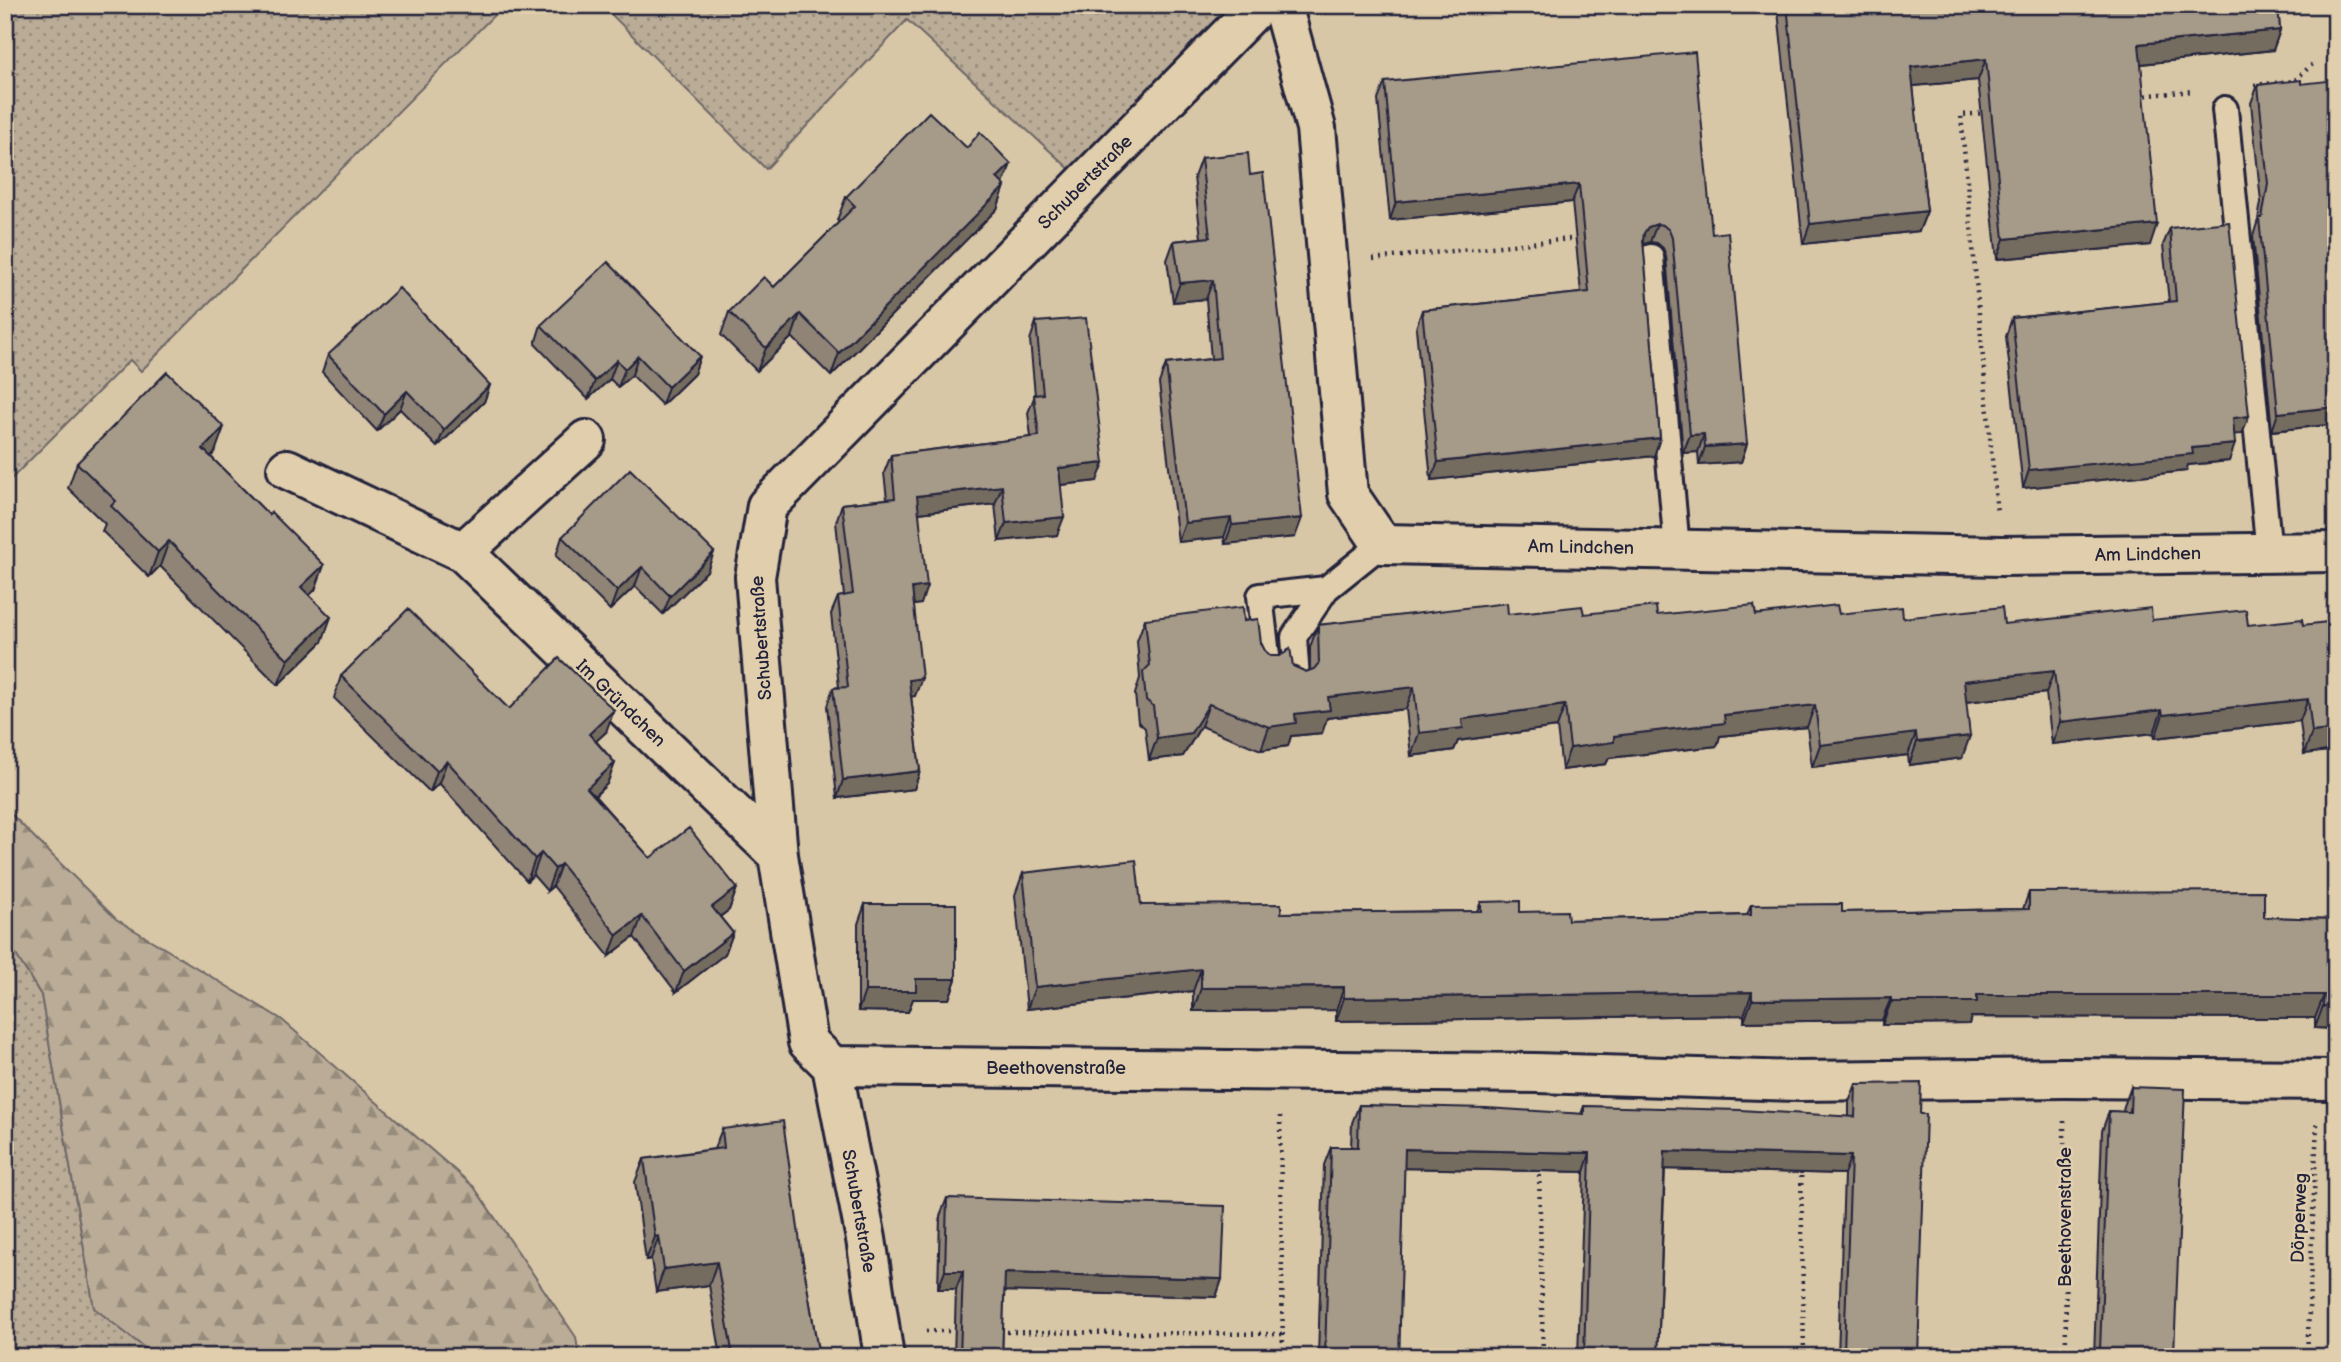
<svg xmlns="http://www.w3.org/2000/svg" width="2341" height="1362" font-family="'Balsamiq Sans',sans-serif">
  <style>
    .grass { fill: url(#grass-dots); stroke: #6e6768; stroke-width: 2 }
    .forest { fill: url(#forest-firs); stroke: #6e6768; stroke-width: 2 }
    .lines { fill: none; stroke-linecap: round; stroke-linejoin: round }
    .service-casing { stroke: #22223b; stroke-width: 30 }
    .minor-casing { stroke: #22223b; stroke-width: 44 }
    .path { stroke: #22223b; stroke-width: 4.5; stroke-dasharray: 2 5; stroke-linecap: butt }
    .service { stroke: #e0ceac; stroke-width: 24 }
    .minor { stroke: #e0ceac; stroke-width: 38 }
    .wall { fill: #8f8476; stroke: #22223b; stroke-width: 2 }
    .shaded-wall { fill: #746c60; stroke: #22223b; stroke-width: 2 }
    .building { fill: #a69a89; stroke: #22223b; stroke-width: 2 }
    .labels { text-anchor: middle; stroke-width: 5; stroke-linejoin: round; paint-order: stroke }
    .street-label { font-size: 18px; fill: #22223b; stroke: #e0ceac }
  </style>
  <defs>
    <pattern id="grass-dots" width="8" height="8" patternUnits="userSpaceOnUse" patternTransform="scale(1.75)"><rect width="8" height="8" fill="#baac96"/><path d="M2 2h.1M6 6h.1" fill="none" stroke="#978c7c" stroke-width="1.8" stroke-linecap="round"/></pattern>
    <pattern id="forest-firs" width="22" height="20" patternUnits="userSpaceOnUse" patternTransform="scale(1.75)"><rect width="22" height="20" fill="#baac96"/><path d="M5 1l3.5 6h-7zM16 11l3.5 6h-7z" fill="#978c7c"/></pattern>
  </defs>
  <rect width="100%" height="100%" fill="#d8c7a7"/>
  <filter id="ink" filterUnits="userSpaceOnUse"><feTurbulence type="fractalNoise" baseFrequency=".0143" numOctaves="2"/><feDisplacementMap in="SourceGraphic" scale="14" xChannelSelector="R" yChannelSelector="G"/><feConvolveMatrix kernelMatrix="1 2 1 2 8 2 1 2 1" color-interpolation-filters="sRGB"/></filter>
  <g filter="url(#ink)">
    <!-- grass -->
    <path class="grass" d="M5,5h499l-363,366 -11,-11 -125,125z
      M602,5h637l-165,168 -167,-153 -141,149z
      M5,937l36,58 53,312 62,50h-151z"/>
    <!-- forest -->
    <path class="forest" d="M5,808l111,111 165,100 193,168 102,150 3,20h-423l-62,-49 -53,-313 -36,-58z"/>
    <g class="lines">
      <defs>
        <path id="service" d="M2225,109l44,444
          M1651,257l26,292
          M1268,664l-8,-68 66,-7 56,-45
          M1297,679l-3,-42 32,-48"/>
        <path id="minor" d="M1282,5l34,123 32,366 34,50 619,12 335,-4
          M287,469l176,83 315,303
          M463,552l123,-112
          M832,1066l704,7 263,8 265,-3 272,2
          M884,1357l-18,-118 -34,-173 -24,-24 -30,-187 -23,-278 12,-71 492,-501"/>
      </defs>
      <!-- service casing -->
      <use href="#service" class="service-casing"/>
      <!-- minor casing -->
      <use href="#minor" class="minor-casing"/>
      <!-- path -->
      <path class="path" d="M5,47l9,128
        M2254,85l40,-4 22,-20
        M2139,96l54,-5
        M1987,113l-26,2 36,398
        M1373,259l207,-21
        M1280,1116l3,241
        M2064,1121l2,236
        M1539,1168l4,189
        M1801,1169l3,188
        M926,1331h33
        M1000,1332l283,2
        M2307,1357l10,-234"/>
      <!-- service -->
      <use href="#service" class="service"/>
      <!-- minor -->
      <use href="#minor" class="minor"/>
    </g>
    <!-- wall -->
    <path class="wall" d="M1780,5h498l2,25 -7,20 -132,14 9,181 -153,14 -19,-179 -65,6 14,125 -8,20 -116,13 -25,-233z
      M1385,82l327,152 35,210 -6,18 -42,3 -1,-13 -15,1 -17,-197 -3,-8 -6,-5 -7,-1 -7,3 17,193 -6,18 -223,24 -15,-152 6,-18 159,-17 -9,-91 -182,18 -12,-120z
      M2301,84l35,340 -64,7 -19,-195 5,-16 3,-18 -10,-99 7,-18z
      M1201,158l94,379 -70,7 -1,-7 -46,5 -19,-159 7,-19 45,-5 -5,-60 -33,3 -6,-42 7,-19 27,-3 -7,-61z
      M1003,184l2,2 -8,23 -166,167 -39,-39 -35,34 -36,-36 8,-23 45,-25 65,-65 -2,-2 9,-23z
      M2170,228l72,206h-8l-5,27 -41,4 -2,6 -163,17 -17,-152 6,-18 157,-16 -6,-57z
      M1036,322l61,159 -37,4 -3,50 -58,6 -4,-37 -76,9 2,91 -7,1 1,91h-4l9,75 -6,18 -77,9 -10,-92 6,-18 6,-1 -8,-73 7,-17 6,-1 -8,-74 6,-18 45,-5 -3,-26 7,-18 140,-18 -3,-24 7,-18 -5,-55z
      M541,325l159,31 -6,18 -32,31 -30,-30 -14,12 -8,-8 -22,20 -53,-55z
      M328,355l162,30 -6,17 -47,45 -37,-38 -23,22 -55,-59z
      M215,452l-4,5 58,58 55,50 -9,25 -6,5 13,47 -44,43 -118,-119 -11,11 -47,-46 3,-7 -37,-36 9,-25z
      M562,537l152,15 -7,19 -44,43 -28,-28 -25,24 -54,-54z
      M1508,614l149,1 182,-1 165,10 148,-4 96,5h55l33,125 -32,4 -4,-33 -145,17 -1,-5 -102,11 -6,-51 -80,9 -4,56 -53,7 -1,-10 -96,12 -5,-40 -87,9 -3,10 -108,12 -3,6 -44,6 -5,-43 -99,14 -4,9 -43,6 -5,-47 -79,9 -5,15 -31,3 -3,10 -27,4 -60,-24 -18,30 -34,4 -4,-32 -7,-6 -3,-28 5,-16 -3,-37 8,-22 99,2 17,22 4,8 6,5 35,16 4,-2v-23l8,-22z
      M341,676l168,33 97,23 -10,9 19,22 -8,21 -12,12 55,62 87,30 -8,22 -9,7 13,16 -8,21 -49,38 -42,-55 -25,19 -56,-70 -6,5 -14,-16 -6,6 -88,-98 -9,9 -96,-94z
      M1023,873l118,32 140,8 196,-2 4,-9 39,10 48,8 179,-5 4,-10 91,7 181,-3 6,-17 235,25 72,2v110l-21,-1v-10l-344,-1 -2,7 -87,1v-5l-138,2v-7l-408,6v-11l-143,1v-20l-166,18 -12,-114z
      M865,904l91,75 -7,20h-36l-5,13 -50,-1v-87z
      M1856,1084l64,30 -2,241 17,2h-97l6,-183 -179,-5 -7,188h-80l6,-185 -180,-4 -5,189h-81l6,-192 7,-18h20l1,-24 7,-18 222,9 3,-8 265,11v-15z
      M2131,1087l43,267 18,3h-98l8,-226 7,-20 14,1 1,-6z
      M722,1129l79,121 18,107h-98l-12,-72 -53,7 -5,-33 -5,1 -11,-78 9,-23 70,-10z
      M947,1198l275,81 -6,18 -212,-6 -2,66h-48l2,-68h-18l2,-73z
      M2336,1276v47l-2,-1z"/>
    <!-- shaded-wall -->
    <path class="shaded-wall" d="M2280,30l-7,20 -142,15 8,-21z
      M1986,59l-8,21 -75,7 8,-20z
      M1011,164l-9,23 -5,-9z
      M1579,184l-7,18 -182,18 6,-18z
      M1005,186l-8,23 -166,167 8,-23z
      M1927,211l-8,20 -116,13 7,-20z
      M1657,224l-7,18 -8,3 2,-12 4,-6z
      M2157,224l-7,21 -153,14 7,-20z
      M1213,280l-7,19 -33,3 7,-19z
      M800,314l-8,23 -35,34 9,-23z
      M638,356l-6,19 -14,12 7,-18z
      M700,356l-6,18 -32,31 6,-18z
      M617,360l-7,19 -22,20 7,-18z
      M490,385l-6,17 -47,45 7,-17z
      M407,391l-7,18 -23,22 7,-17z
      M2336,407v17l-64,7 6,-18z
      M2249,416l-7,18 -16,1 7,-17z
      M224,427l-9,25 -21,22 9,-25z
      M1704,434l-6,18 -15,1 7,-18z
      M1660,438l-6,18 -223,24 7,-18z
      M1747,444l-6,18 -42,3 6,-18z
      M2235,444l-6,17 -41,4 -2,6 -163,17 6,-18 163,-22z
      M1104,463l-7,18 -45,5 7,-18z
      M1002,486l-7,18 -85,10 7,-18z
      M1064,517l-7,18 -58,6 7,-18z
      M1231,518l-7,19 -46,5 7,-19z
      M1302,518l-7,19 -70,7 7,-19z
      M169,541l-9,25 -11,11 9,-25z
      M714,552l-7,19 -44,43 7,-18z
      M324,565l-9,25 -23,22 9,-25z
      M642,567l-7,19 -25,24 7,-19z
      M927,586l-6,18 -15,2 6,-18z
      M331,617l-9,25 -44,43 10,-25z
      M2054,671l-8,22 -90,10 8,-22z
      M922,678l-7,18 -12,2 6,-18z
      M1414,687l-8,22 -79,9 -5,15 -31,3 -3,10 -27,4 8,-23 59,-30z
      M2308,699l-8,22 -145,17 8,-23z
      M1209,704l-8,22 -18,30 -34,4 8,-22z
      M1565,705l-8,22 -99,14 -4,9 -43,6 8,-23 43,-14z
      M1815,705l-8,22 -87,9 -3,10 -108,12 -3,6 -44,6 8,-22 44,-12 110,-21z
      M614,710l-8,22 -25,23 8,-21z
      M2162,710l-8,23 -102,11 8,-22z
      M2336,729v21l-32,4 8,-22z
      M1916,733l-8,22 -96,12 8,-22z
      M1970,736l-8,22 -53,7 8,-23z
      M447,761l-8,22 -9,9 7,-21z
      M615,763l-8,21 -27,25 7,-21z
      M920,771l-6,18 -77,9 6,-18z
      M541,853l-8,22 -6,6 8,-22z
      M561,864l-8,22 -6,5 8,-22z
      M737,888l-8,22 -25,18 8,-21z
      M642,916l-8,21 -25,19 8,-21z
      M733,933l-8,21 -49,38 8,-21z
      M1201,969l-8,22 -166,18 8,-22z
      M916,979h40l-7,20h-36l-5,13 -50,-1 7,-20z
      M1344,987l-8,23 -143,1 8,-23z
      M1752,992l-8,23 -408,6 8,-23z
      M1977,995h347l-9,23 -344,-1 -2,7 -87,1 9,-23z
      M1891,998l-9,22 -138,2 8,-22z
      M2323,1006h13v23l-21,-1z
      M1405,1149l185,4 -6,19 -186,-4z
      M1665,1151l186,5 -7,18 -185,-5z
      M659,1236l-8,23 -5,1 9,-23z
      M717,1262l-8,23 -53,7 8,-23z
      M945,1271h18l-7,18h-18z
      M1005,1273l217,6 -6,18 -217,-6z
      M2100,1351l19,2 -2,4h-19z
      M1844,1352l17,1 -1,4h-17z"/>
    <!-- building -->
    <path class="building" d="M1787,5h491l2,25 -141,14 18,180 -153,15 -18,-180 -75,8 16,144 -117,13z
      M1695,52l17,182 16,-2 19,212 -42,3 -1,-13 -14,1 -18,-197 -3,-8 -6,-5 -6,-1 -9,3 -4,6 -1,7 17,198 -222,24 -16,-152 167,-18 -10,-108 -183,18 -11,-120z
      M2301,80v4l35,-4v327l-58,6 -19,-195h3l6,-34 -10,-99z
      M929,112l38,36 13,-16 31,32 -14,14 8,8 -166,167 -39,-39 -34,34 -37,-36 35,-35 10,10 81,-81 -9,-9z
      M1248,153l2,22 13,-2 39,345 -70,7 -1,-7 -46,5 -19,-159 54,-6 -7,-78 -33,3 -6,-42 36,-4 -9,-79z
      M2229,222l20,194 -16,2 2,26 -43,4 1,6 -164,16 -17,-152 164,-17 -6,-73z
      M608,262l92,94 -32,31 -30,-31 -13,13 -8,-9 -22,21 -54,-56z
      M399,288l91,97 -46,45 -37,-39 -23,23 -56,-59z
      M1086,318l18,145 -45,5 5,49 -58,6 -4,-37 -85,10 10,90 -15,2 10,90 -13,2 11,91 -77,9 -10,-92 15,-1 -10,-90 15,-3 -11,-90 53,-6 -4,-43 148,-19 -5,-41 9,-1 -7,-72z
      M167,372l57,55 -21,22 66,66 2,-3 53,53 -23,22 30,30 -43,43 -119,-119 -11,11 -47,-46 5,-5 -39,-38z
      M630,469l84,83 -44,44 -28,-29 -25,24 -55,-54z
      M1507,603l1,11 74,-8 2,8 72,-8 1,9 97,-10 2,10 81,-10 2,9 63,-7 1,11 99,-11 2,17 147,-16 1,12 94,-10 2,15 54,-6 1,6 33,-4v108l-24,3 -4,-33 -145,16 -1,-5 -102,12 -6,-51 -90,10 6,55 -53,6 -1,-9 -96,12 -5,-40 -91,10 1,8 -111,13v6l-44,6 -5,-43 -103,14 1,9 -44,5 -5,-46 -86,10 2,13 -35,4 1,9 -27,4 -60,-23 -18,29 -34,5 -4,-32 -7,-6 -3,-28 7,-7 -5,-46 98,-12 1,14 14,-2 3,24 4,8 6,5h8l6,-3 5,-5 3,18 13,6 8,-3 5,-6 -1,-38z
      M408,609l101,100 50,-51 55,52 -25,24 26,29 -28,25 63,70 39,-30 48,60 -25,19 21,26 -49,38 -42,-55 -25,19 -56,-71 -6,5 -14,-16 -6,6 -88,-98 -10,10 -96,-95z
      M1136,860l5,45 140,-1v9l200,-2v-9l39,-1v11l47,-1 1,9 183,-5v-10l91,-1v8l187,-3v-17l235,-1v26l72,2v87h-13l1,-11h-347v7h-86v-4l-139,2v-8l-408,6v-11l-143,1v-19l-166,18 -12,-114z
      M865,904h91v75h-40v12h-51z
      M1921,1083l-1,31h6l-8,241h17v2h-74v-4l-17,-1 7,-196 -186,-5 -7,206h-74l6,-204 -185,-4 -6,208h-74l6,-210h27l1,-42 128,3 97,6v-8l156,4 115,7 1,-33z
      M2131,1087l54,2 -11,265 18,1v2h-73v-4l-19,-2 9,-240 21,1z
      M783,1121l18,129 18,107h-86l-16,-95 -53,7 -5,-33 -4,1 -11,-78 80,-11 -2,-19z
      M947,1198l278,8 -3,73 -217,-6 -3,84h-42l3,-86h-18z"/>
  </g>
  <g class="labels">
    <!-- street labels -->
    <g class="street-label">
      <text transform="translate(1085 182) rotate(-45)" y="6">Schubertstraße</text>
      <text transform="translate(1581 547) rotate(1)" y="6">Am Lindchen</text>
      <text transform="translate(2148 554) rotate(-1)" y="6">Am Lindchen</text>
      <text transform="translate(761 638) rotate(-94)" y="6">Schubertstraße</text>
      <text transform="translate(621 703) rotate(44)" y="6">Im Gründchen</text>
      <text x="1056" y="1074">Beethovenstraße</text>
      <text transform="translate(859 1211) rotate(80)" y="6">Schubertstraße</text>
      <text transform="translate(2065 1217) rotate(-90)" y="6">Beethovenstraße</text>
      <text transform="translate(2299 1218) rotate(-88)" y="6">Dörperweg</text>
    </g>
  </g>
  <!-- margin -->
  <rect width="2341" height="1362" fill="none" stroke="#e0ceac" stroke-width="28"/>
  <rect x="14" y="14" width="2313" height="1334" fill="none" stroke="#22223b" stroke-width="2.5" filter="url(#ink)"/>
</svg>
